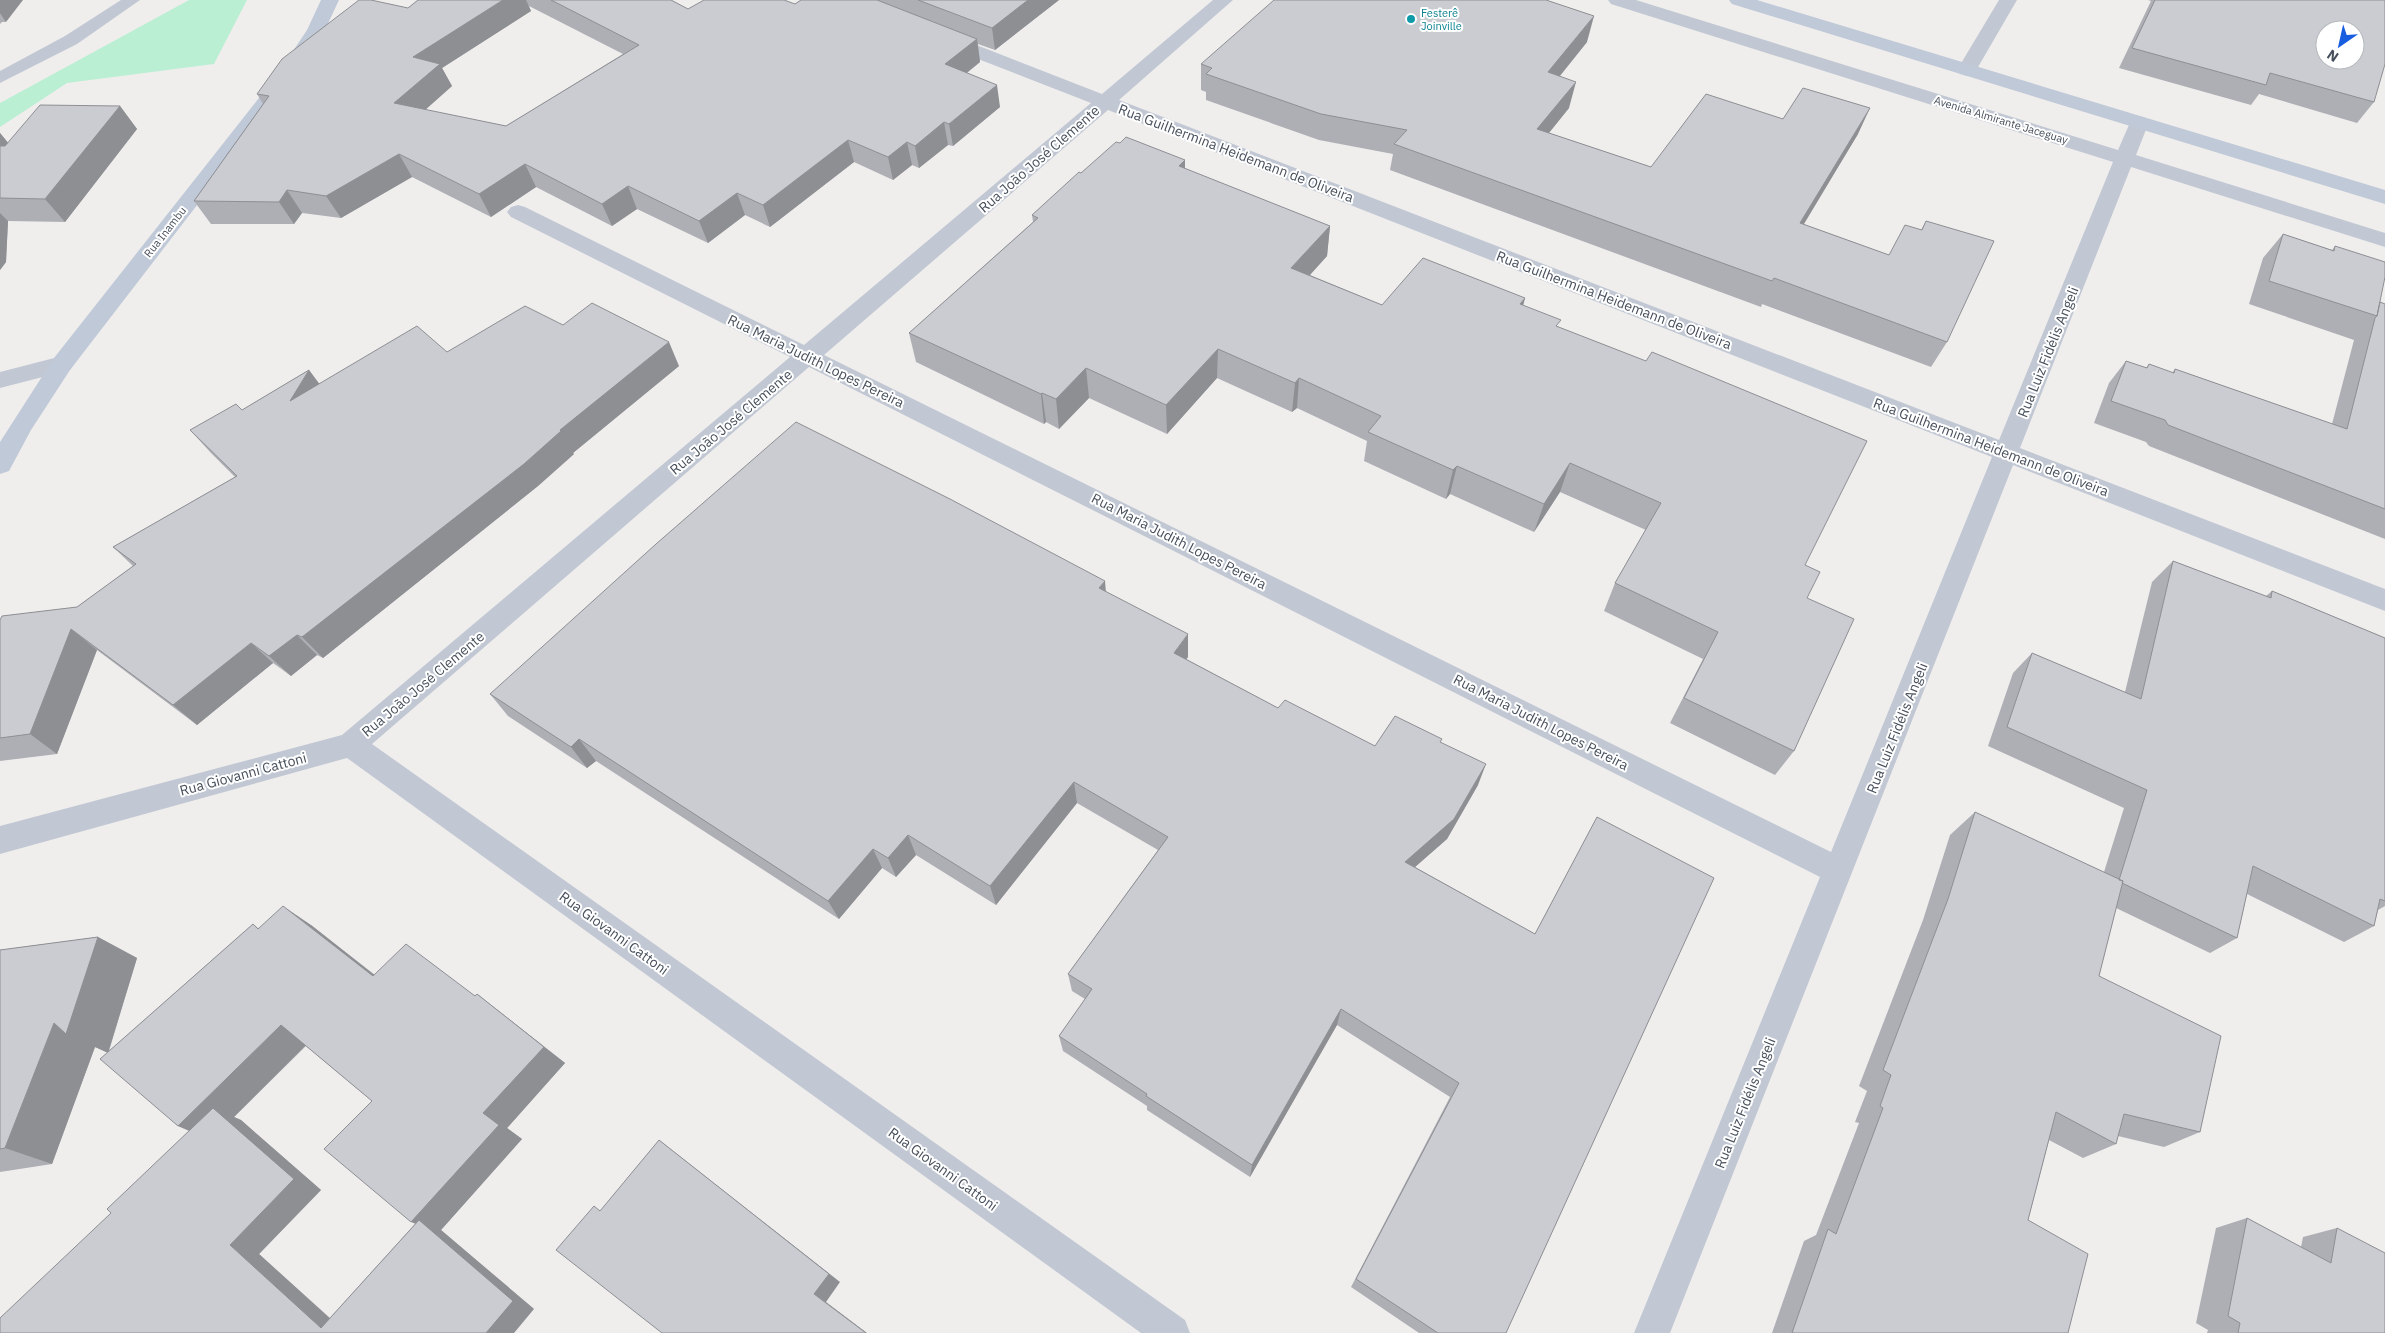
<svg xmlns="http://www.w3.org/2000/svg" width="2385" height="1333" font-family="'IBM Plex Sans',sans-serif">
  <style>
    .green { fill: #bbefd4 }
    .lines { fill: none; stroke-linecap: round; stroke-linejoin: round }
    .lane { fill: #c1c8d3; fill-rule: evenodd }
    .street { fill: #c1c8d3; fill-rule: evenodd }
    .secondary { fill: #c0c9d7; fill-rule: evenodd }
    .wall { fill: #aeafb5; fill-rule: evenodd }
    .shaded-wall { fill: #8d8f93 }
    .building { fill: #caccd2; stroke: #8d8f93; fill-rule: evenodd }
    .culture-dot { fill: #0f9aa8; stroke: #fff; stroke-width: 2 }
    .labels { text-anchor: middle; stroke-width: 4; stroke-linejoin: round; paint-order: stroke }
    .far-culture-label { font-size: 11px; fill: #0d838f; stroke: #fff; text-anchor: start }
    .far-street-label { font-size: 11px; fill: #464f5b; stroke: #fff }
    .street-label { font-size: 14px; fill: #464f5b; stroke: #fff }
  </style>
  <rect width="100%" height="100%" fill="#f0eeed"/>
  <!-- green -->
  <path class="green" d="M189,0h58l-33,64 -147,19 -67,44v-24z"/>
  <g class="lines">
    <!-- lane -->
    <path class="lane" d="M121,0h19l-63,44 -77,39v-12l65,-35z"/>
    <!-- street -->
    <path class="street" d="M1213,0h20l-114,100 880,340 114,-278 -502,-158 -3,-4h28l482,150 14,-32 7,-2 7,2 3,4 -13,33 249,78v14l-254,-80 -111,281 365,141v22l-372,-146 -343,868h-36l186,-456 -1011,-510 -437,377 813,576 5,13h-49l-794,-575 -347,96v-28l342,-91 448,-378 -279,-140 -4,-5 4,-5 7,-2 7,2 279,138 287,-242 -154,-60 -2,-4 2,-4h14l151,59zM1108,110l884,347 -161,395 -1007,-497z
      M1999,0h18l-43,74 -7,2 -7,-2 -3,-4z
      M62,356l8,2 4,6 -4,6 -70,18v-16z"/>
    <!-- secondary -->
    <path class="secondary" d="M321,0h18l-14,30 -30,48 -225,292 -39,60 -22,41 -9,3v-32l54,-84 223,-283 30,-45z
      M1729,0h28l628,190v14l-653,-200z"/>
  </g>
  <!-- wall -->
  <path class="wall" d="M0,0l6,22h-4l-2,2z
    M418,0h253l17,9 107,-5 6,-4h258l-64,50 -17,-6 2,18 -13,11 33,34 -47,39 -5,-1 -29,23 -7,-3 -19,15 -39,-18 -84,65 -25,-12 -37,28 -71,-34 -25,17 -76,-39 -45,30 -79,-40 -71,41 -39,-5 -8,11h-83l-17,-23 69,-97 -6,-10 151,-86zM529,6l94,48 -117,72 -81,-16 27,-24 -10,-18 89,-57z
    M2148,0h237l-11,102 -17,21 -98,-29 -8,11 -132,-37 32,-67z
    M1587,42l-27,34 9,32 -20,25 102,34 132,-48 75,15 -55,90 86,31 32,-25 5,-9 21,121 -16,25 -169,-63 -1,3 -371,-137 3,-16 -74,-14 -113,-40v-8l-5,-2v-26z
    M120,106l17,23 -72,93 -57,-1 -2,41 -6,8v-137l8,10z
    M1120,143l65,17v9l145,57 -3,30 -17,19 72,30 143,-7 -2,8 36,21 246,238 2,33 -13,153 -19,24 -105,-52 33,-64 -99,-48 11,-28 31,-53 -86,-38 -26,40 -84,-38 -4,5 -82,-38 3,-20 -70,-33 -5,4 -75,-34 -50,56 -78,-36 -30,31 -13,-7 -2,2 -128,-62 -7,-29 124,-111 -1,-7 49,-42z
    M2283,234l49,16 3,-4 45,56 5,2v235l-236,-93 -3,-4 -52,-19 15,-40 17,-22 20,7 3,-4 23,9 3,-4 157,55 22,-84 -105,-36 14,-46z
    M563,325l116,41 -106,87 1,1 -36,32 -215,172 -6,-3 -26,21 -18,-13 -76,62 -100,-75 -40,104 -57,7v-141l77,-13 56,-41 -20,-19 122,-70 -24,-24 -21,-23 52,-20 67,-40 10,14 128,-32z
    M2173,561l93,35 6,-5 113,47v268l-7,4 -4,16 -30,16 -97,-48 -10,44 -27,15 -94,-45 -17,68 101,156 -36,15 -46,-11 -2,8 -33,14 -34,-18 -21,80 40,113h-296l32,-92 12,-6 43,-112 -4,-1 12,-31 -8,-5 64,-166 27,-85 25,-23 129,60 20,-64 -136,-62 25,-73 19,-20 93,39 27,-110z
    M1106,591l82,66 -2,2 92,49 97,38 66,-3 37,42 -31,54 -32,28 120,67 62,-117 -91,516h-87l-68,-46 99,-190 -113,-72 -87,152 -103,-67v-4l-84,-55 -4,-15 26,-37 -13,-8 -4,-17 90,-124 -81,-47 -81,102 -80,-50 -20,22 -14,-9 -43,51 -243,-158 -9,7 -79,-52 -18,-22z
    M253,924l5,4 53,-3 63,50 101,21 2,-2 88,69 -58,65 15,11 -81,91 93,79 -534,24 111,-120 78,-82 -11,-5 -70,-74 -13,-5 -43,117 -52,8v-222l98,-13 39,21 -28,93zM306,1046l66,55 43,123 -85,94 -71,-64 62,-64 -80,-70 -7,-3z
    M2247,1218l54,29 2,-10 34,-9 48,105h-178l1,-3 -12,-7 20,-95z"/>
  <!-- shaded-wall -->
  <path class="shaded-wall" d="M0,0h23l-17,22 -6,-9z
    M503,0h23l5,11 -89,57 10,18 -45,40 -13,-23 19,-46z
    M1028,0h31l-64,50 -3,-22z
    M1594,16l-7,26 -45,56 6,-26z
    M977,39l3,23 -31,25 -4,-23z
    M1576,82l-7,26 -38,47 6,-26z
    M997,85l3,22 -47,39 -4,-22z
    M120,106l17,23 -72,93 -20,-23z
    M1870,108l-12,26 -69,115 11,-26z
    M944,122l4,23 -29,23 -4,-22z
    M0,133l10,12 -10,14z
    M848,140l6,22 -84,65 -7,-22z
    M907,142l5,23 -19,15 -5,-23z
    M399,154l13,23 -71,41 -15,-22z
    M1185,160v31l-6,-25z
    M525,164l11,23 -45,30 -12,-23z
    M628,186l9,23 -25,17 -10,-22z
    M287,190l15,23 -8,11 -15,-22z
    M737,193l8,22 -37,28 -9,-22z
    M0,213l8,8 -2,41 -6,8z
    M1330,226l-3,30 -38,42 2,-30z
    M1525,298l-8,30 3,-24z
    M669,342l10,24 -106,87 1,1 -36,32 -215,172 -21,-21z
    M1218,349l-1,29 -50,56 -1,-29z
    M1086,368l3,30 -30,31 -3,-30z
    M309,370l18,24 -37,7z
    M1299,378l-2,30 -5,4 3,-29z
    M1042,393l4,29 -2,2 -3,-30z
    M1570,463l-10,29 -26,40 10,-28z
    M1457,466l-7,28 -4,5 7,-29z
    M1105,581l2,24 -8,-17z
    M71,629l26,21 -40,104 -27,-20z
    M1188,634v23l-14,18v-22z
    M297,635l20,20 -26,21 -22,-20z
    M251,643l22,20 -76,62 -24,-20z
    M579,739l17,22 -9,7 -16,-21z
    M1486,764l-8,21 -31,54 -48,42 6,-19z
    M1074,782l3,21 -81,102 -6,-19z
    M908,835l8,20 -20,22 -8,-19z
    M873,849l9,19 -43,51 -11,-18z
    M283,906l28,19 88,69 -26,-18z
    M98,937l39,21 -29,95 -13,-6 -43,117 -47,-16 49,-125z
    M477,994l88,69 -58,65 15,11 -81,91 93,79 -20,24h-28l-57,-104 -18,-7 72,-109z
    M1341,1009l-4,16 -87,152 2,-12z
    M281,1025l29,16 -76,76 7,3 80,70 -62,64 87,79 -25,-5 -91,-83 -18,-105 -34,-14z
    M659,1140l181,142 -14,20 41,31h-1l-52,-39z"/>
  <!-- building -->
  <path class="building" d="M359,0h12l37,8 10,-8h85l-90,57 27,7 -46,39 112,23 133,-81 -88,-45h120l17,9 16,-9h80l11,4 6,-4h76l100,39 -32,25 52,21 -48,39 -5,-2 -29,24 -8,-4 -19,15 -40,-17 -85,65 -26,-12 -38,28 -71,-35 -26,18 -77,-40 -46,30 -80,-40 -73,42 -39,-6 -8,12 -85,-1 75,-105 -12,-2 25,-35z
    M918,0h110l-36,28z
    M1274,0h272l48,16 -46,56 28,10 -39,47 114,38 55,-73 77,25 20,-31 67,20 -70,115 89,32 16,-30 17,5 4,-9 68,20 -47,101 -173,-64 -2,3 -378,-137 13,-14 -86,-16 -115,-40 6,-6 -11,-4z
    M2155,0h230v64l-11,38 -104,-29 -4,12 -134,-37zM2325,30h30v30h-30z
    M40,105l80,1 -75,93 -45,-1v-52h5z
    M1126,137l59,23 -6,6 151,60 -39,42 91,37 41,-47 102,40 -5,6 41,16 -5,6 90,35 6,-9 215,89 -62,124 15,7 -13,26 47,21 -60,132 -110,-53 34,-66 -103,-49 46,-80 -91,-40 -26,41 -87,-38 -4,4 -85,-38 13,-16 -82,-38 -4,5 -77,-34 -52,56 -80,-37 -30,31 -14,-6 -1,1 -132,-61 129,-115 -6,-3 47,-43 2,1 35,-31 4,1z
    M2283,234l51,17 1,-5 50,16v15l-8,39 -108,-35z
    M2380,302l5,2v205l-217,-84 -3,-5 -54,-19 15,-40 21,7 2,-4 25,9 1,-4 172,60 28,-111 2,-2z
    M592,303l77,39 -109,88 1,1 -37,33 -222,173 -5,-2 -28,21 -18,-13 -78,62 -102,-76 -41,105 -30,4v-118l2,-4 75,-9 59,-43 -23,-17 124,-71 -47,-46 46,-26 6,6 67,-40 -19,31 127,-75 30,26 78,-46 38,19z
    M796,422l154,77 155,82 -6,7 89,46 -14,19 104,55 7,-8 90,46 20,-30 47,23 -2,3 46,22 -32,55 -49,43 130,72 62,-117 117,61 -208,455h-68l-82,-54 103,-196 -118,-74 -89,156 -106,-69 1,-2 -88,-58 33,-47 -24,-15 100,-137 -94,-55 -84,104 -82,-51 -20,23 -15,-9 -45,52 -249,-162 -8,8 -81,-53 166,-150z
    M2173,561l98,37 1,-7 113,47v263l-5,-2 -6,27 -121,-60 -16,72 -115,-55 1,-2 -4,-1 28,-90 -140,-63 25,-74 109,46z
    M1975,812l148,69 -24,95 122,60 -21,96 -76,-18 -8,30 -60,-32 -28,108 60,34 -20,79h-276l36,-104 8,5 47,-126 -3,-2 11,-31 -8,-5 65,-171z
    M283,906l90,70 33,-32 69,52 2,-2 67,53 -61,66 16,12 -88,97 -87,-73 48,-48 -91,-76 -103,101 -78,-67 153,-135 5,5z
    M98,937l-32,97 -12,-11 -49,125 -5,1v-199z
    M213,1108l81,71 -64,66 91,83 98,-108 94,81 -27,32h-486v-15l111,-105 -4,-4z
    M659,1140l170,134 -15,20 52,39h-204l-106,-83 38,-44 6,5z
    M2247,1218l84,45 6,-35 48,25v80h-147l2,-10 -12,-7z"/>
  <!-- markers -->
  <circle class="culture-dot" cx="1411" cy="19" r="5"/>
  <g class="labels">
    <!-- far-culture labels -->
    <g class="far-culture-label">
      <text x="1421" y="17">Festerê<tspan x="1421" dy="13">Joinville</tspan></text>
    </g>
    <!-- far-street labels -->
    <g class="far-street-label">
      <text transform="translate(2001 120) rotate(17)" y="4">Avenida Almirante Jaceguay</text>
      <text transform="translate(165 232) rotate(-52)" y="4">Rua Inambu</text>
    </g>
    <!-- street labels -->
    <g class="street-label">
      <text transform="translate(1236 153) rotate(21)" y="5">Rua Guilhermina Heidemann de Oliveira</text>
      <text transform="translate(1039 159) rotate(-41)" y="5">Rua João José Clemente</text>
      <text transform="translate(1614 300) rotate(21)" y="5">Rua Guilhermina Heidemann de Oliveira</text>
      <text transform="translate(2048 352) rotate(-68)" y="5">Rua Luiz Fidélis Angeli</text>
      <text transform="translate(816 361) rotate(26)" y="5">Rua Maria Judith Lopes Pereira</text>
      <text transform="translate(731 422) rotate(-40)" y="5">Rua João José Clemente</text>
      <text transform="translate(1991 447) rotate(21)" y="5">Rua Guilhermina Heidemann de Oliveira</text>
      <text transform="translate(1179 541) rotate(27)" y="5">Rua Maria Judith Lopes Pereira</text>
      <text transform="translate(423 684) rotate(-40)" y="5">Rua João José Clemente</text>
      <text transform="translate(1541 722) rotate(27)" y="5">Rua Maria Judith Lopes Pereira</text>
      <text transform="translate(1897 728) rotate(-68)" y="5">Rua Luiz Fidélis Angeli</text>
      <text transform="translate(243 774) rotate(-15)" y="5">Rua Giovanni Cattoni</text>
      <text transform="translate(614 933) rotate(36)" y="5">Rua Giovanni Cattoni</text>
      <text transform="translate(1745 1103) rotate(-68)" y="5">Rua Luiz Fidélis Angeli</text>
      <text transform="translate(943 1169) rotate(36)" y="5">Rua Giovanni Cattoni</text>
    </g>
  </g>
  <!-- north arrow -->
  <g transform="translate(2340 45) rotate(214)"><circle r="24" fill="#ffffff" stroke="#b5b9bd"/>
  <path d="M0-4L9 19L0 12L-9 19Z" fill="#185ce0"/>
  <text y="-8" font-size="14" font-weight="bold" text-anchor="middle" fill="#464f5b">N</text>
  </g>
</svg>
